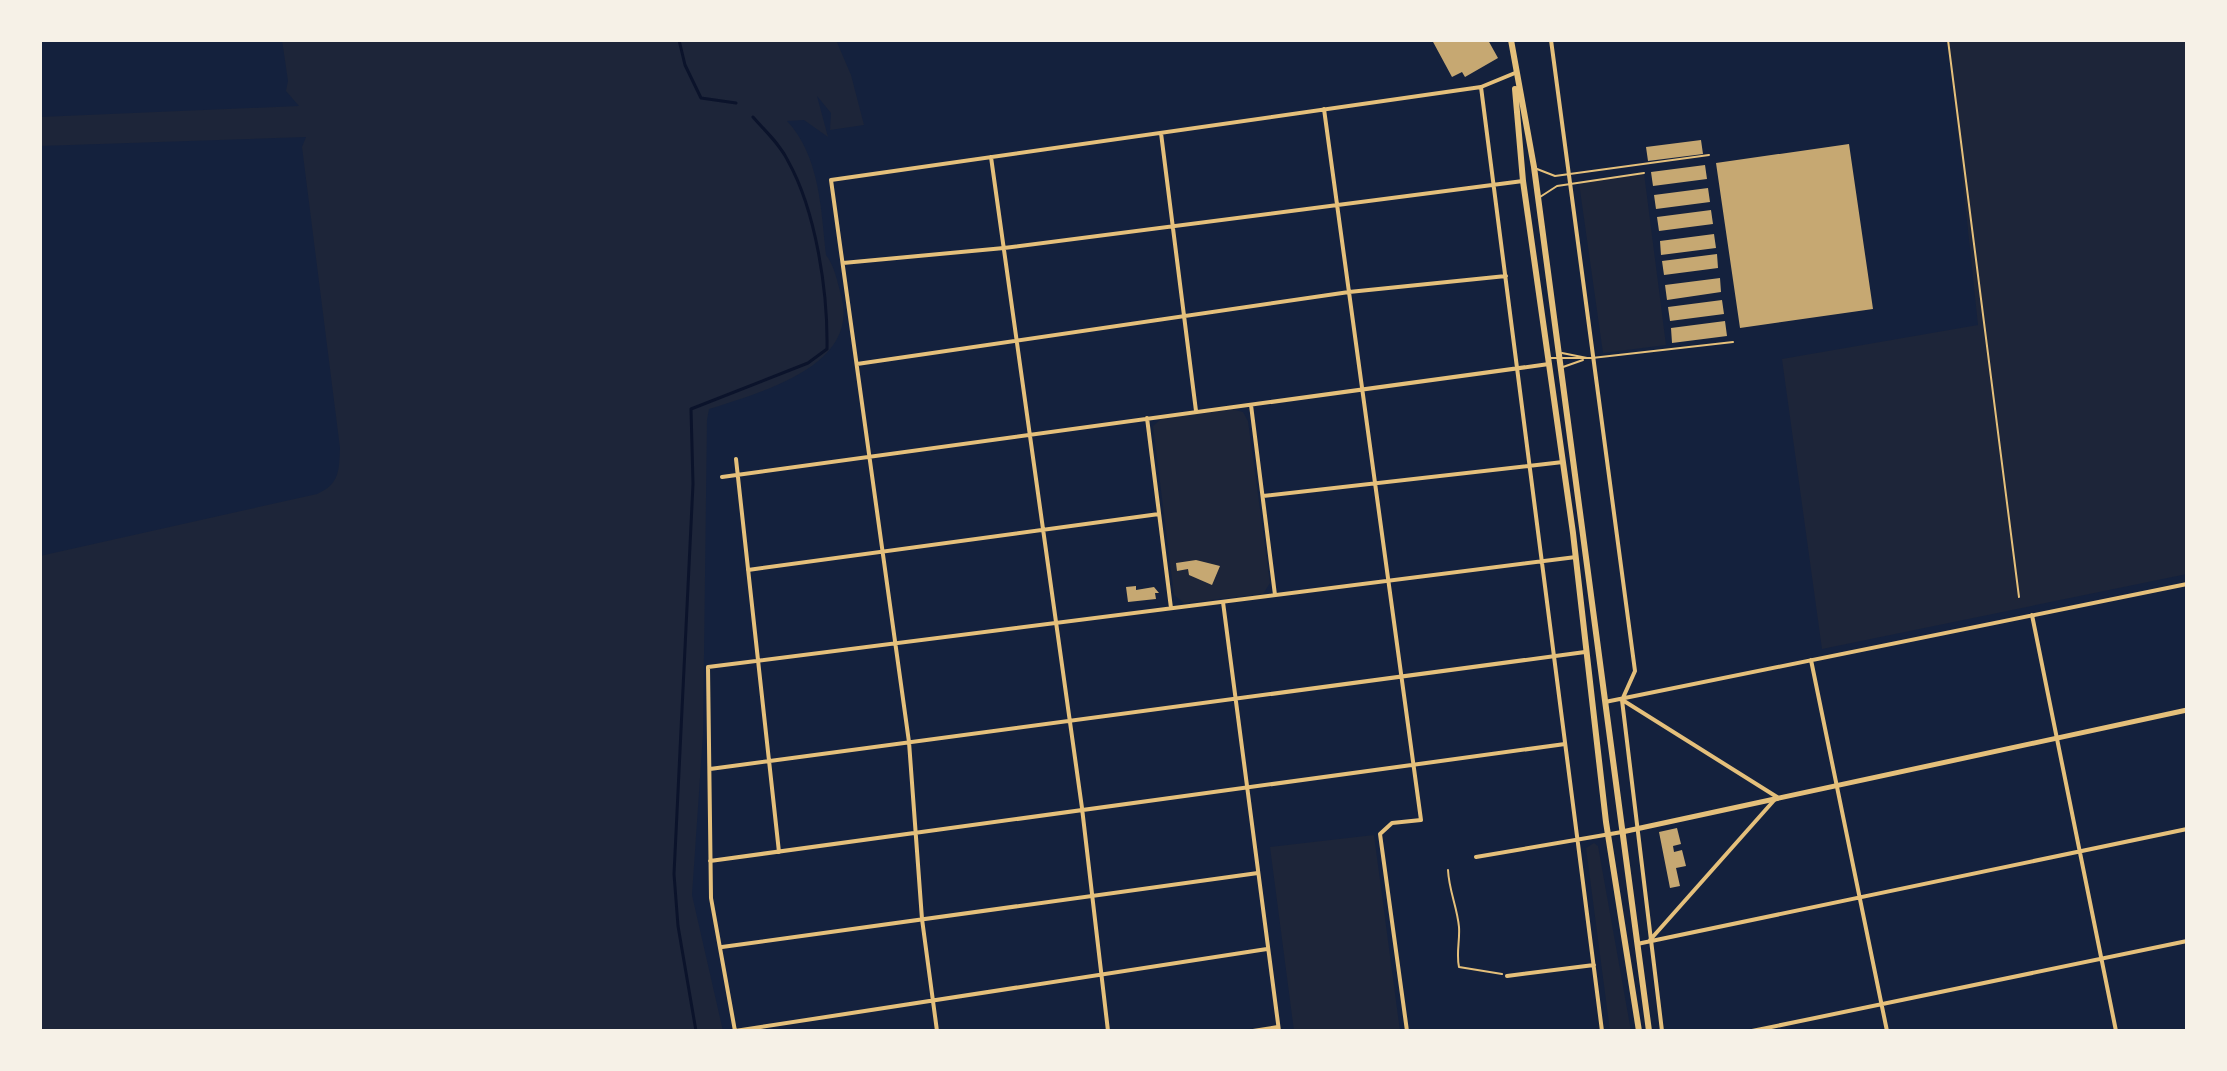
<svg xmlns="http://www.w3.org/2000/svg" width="2227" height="1071" font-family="Montserrat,sans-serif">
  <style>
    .green { fill: #1d2539 }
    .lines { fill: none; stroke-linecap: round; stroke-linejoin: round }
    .stream { stroke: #0b132b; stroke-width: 3 }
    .building { fill: #c6a872 }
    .path { stroke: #e5c07b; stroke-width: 2 }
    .service { stroke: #e5c07b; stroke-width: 2 }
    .minor { stroke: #e5c07b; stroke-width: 4 }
    .tertiary { stroke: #e5c07b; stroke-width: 5 }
    .secondary { stroke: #e5c07b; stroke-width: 6 }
  </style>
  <rect width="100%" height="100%" fill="#14213d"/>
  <!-- green -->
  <path class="green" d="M282,40h554l15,35 13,50 -34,5 1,-17 -14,-17 11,41 -24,-17 -17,1c33,35 34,89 39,134 9,12 11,26 15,40 20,71 -80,97 -132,114l-2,11 -4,314 -11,161 31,136h-683v-475l277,-62c23,-10 22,-24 23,-46l-38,-301 4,-10 -266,9v-29l259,-11 -13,-15 2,-10z
    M1948,40h239v534l-365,75 -40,-290 196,-34z
    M1644,173l22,172 -63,8 -24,-170z
    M1231,409l12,3 5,9 22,162 -7,11 -79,9 -10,-8 -21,-169 8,-7z
    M1374,835l26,196h-106l-24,-184z
    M1594,843l4,3 33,185h-21l-24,-183z"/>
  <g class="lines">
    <!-- stream -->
    <path class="stream" d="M679,40l6,25 16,33 35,5
      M696,1031l-18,-105 -4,-52 19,-390 -2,-75 117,-46 19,-14c1,-57 -11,-138 -39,-188 -8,-17 -23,-30 -35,-44"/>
  </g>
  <!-- building -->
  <path class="building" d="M1432,40h56l10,18 -33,19 -3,-5 -10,5z
    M1701,140l2,14 -55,7 -2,-14z
    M1849,144l24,165 -133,19 -24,-165z
    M1705,165l2,14 -54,7 -2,-14z
    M1708,188l2,14 -54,7 -2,-14z
    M1711,210l2,14 -54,7 -2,-14z
    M1714,234l2,14 -55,7 -1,-14z
    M1717,254l1,14 -54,7 -2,-14z
    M1720,278l1,14 -54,8 -2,-15z
    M1722,300l2,14 -54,7 -2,-14z
    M1725,321l2,15 -55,7 -1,-15z
    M1196,560l24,6 -8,19 -23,-10 -1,-6 -11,2 -1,-8z
    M1136,586v4l18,-3 5,6h-4l1,6 -28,3 -2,-15z
    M1677,828l4,16 -8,2 1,6 8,-2 4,16 -10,2 4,18 -10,2 -11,-56z"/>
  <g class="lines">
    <!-- path -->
    <path class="path" d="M1948,40l71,557
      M1448,870c1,21 9,36 11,57 1,14 -3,26 0,40l43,7"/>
    <!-- service -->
    <path class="service" d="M1537,169l18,7 154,-21
      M1540,197l17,-11 87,-13
      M1562,353l25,5
      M1550,358h42l141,-16
      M1563,367l20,-7"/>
    <!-- minor -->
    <path class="minor" d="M1551,40l84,631 -13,29 40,331
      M1481,87l121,944
      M1324,109l97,711 -29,3 -12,11 27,197
      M1161,133l35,278
      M991,157l91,651 26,223
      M843,263l161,-15 519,-67
      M857,364l492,-72 157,-16
      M1251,405l24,190
      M1147,418l24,190
      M736,459l43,393
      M722,477l827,-113
      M1263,496l300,-34
      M748,570l411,-56
      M1223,602l56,429
      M2032,615l84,416
      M1811,660l76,371
      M1624,701l153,96 -127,143
      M1605,702l582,-118
      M710,769l875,-117
      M1476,857l146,-25
      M710,861l855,-117
      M1637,944l550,-115
      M722,947l536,-74
      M1267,949l-532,82 -24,-133 -3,-231 868,-110
      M1507,976l87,-11
      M937,1031l-15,-112 -13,-177 -78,-562 650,-93 34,-14
      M1253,1031l25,-4
      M1752,1031l435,-90"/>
    <!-- tertiary -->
    <path class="tertiary" d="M1622,832l565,-122"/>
    <!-- secondary -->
    <path class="secondary" d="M1511,40l23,127 115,864
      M1515,89l8,92 50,352 33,289 33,209"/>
  </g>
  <!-- border -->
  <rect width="2227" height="1071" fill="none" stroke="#f6f1e7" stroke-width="84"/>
</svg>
